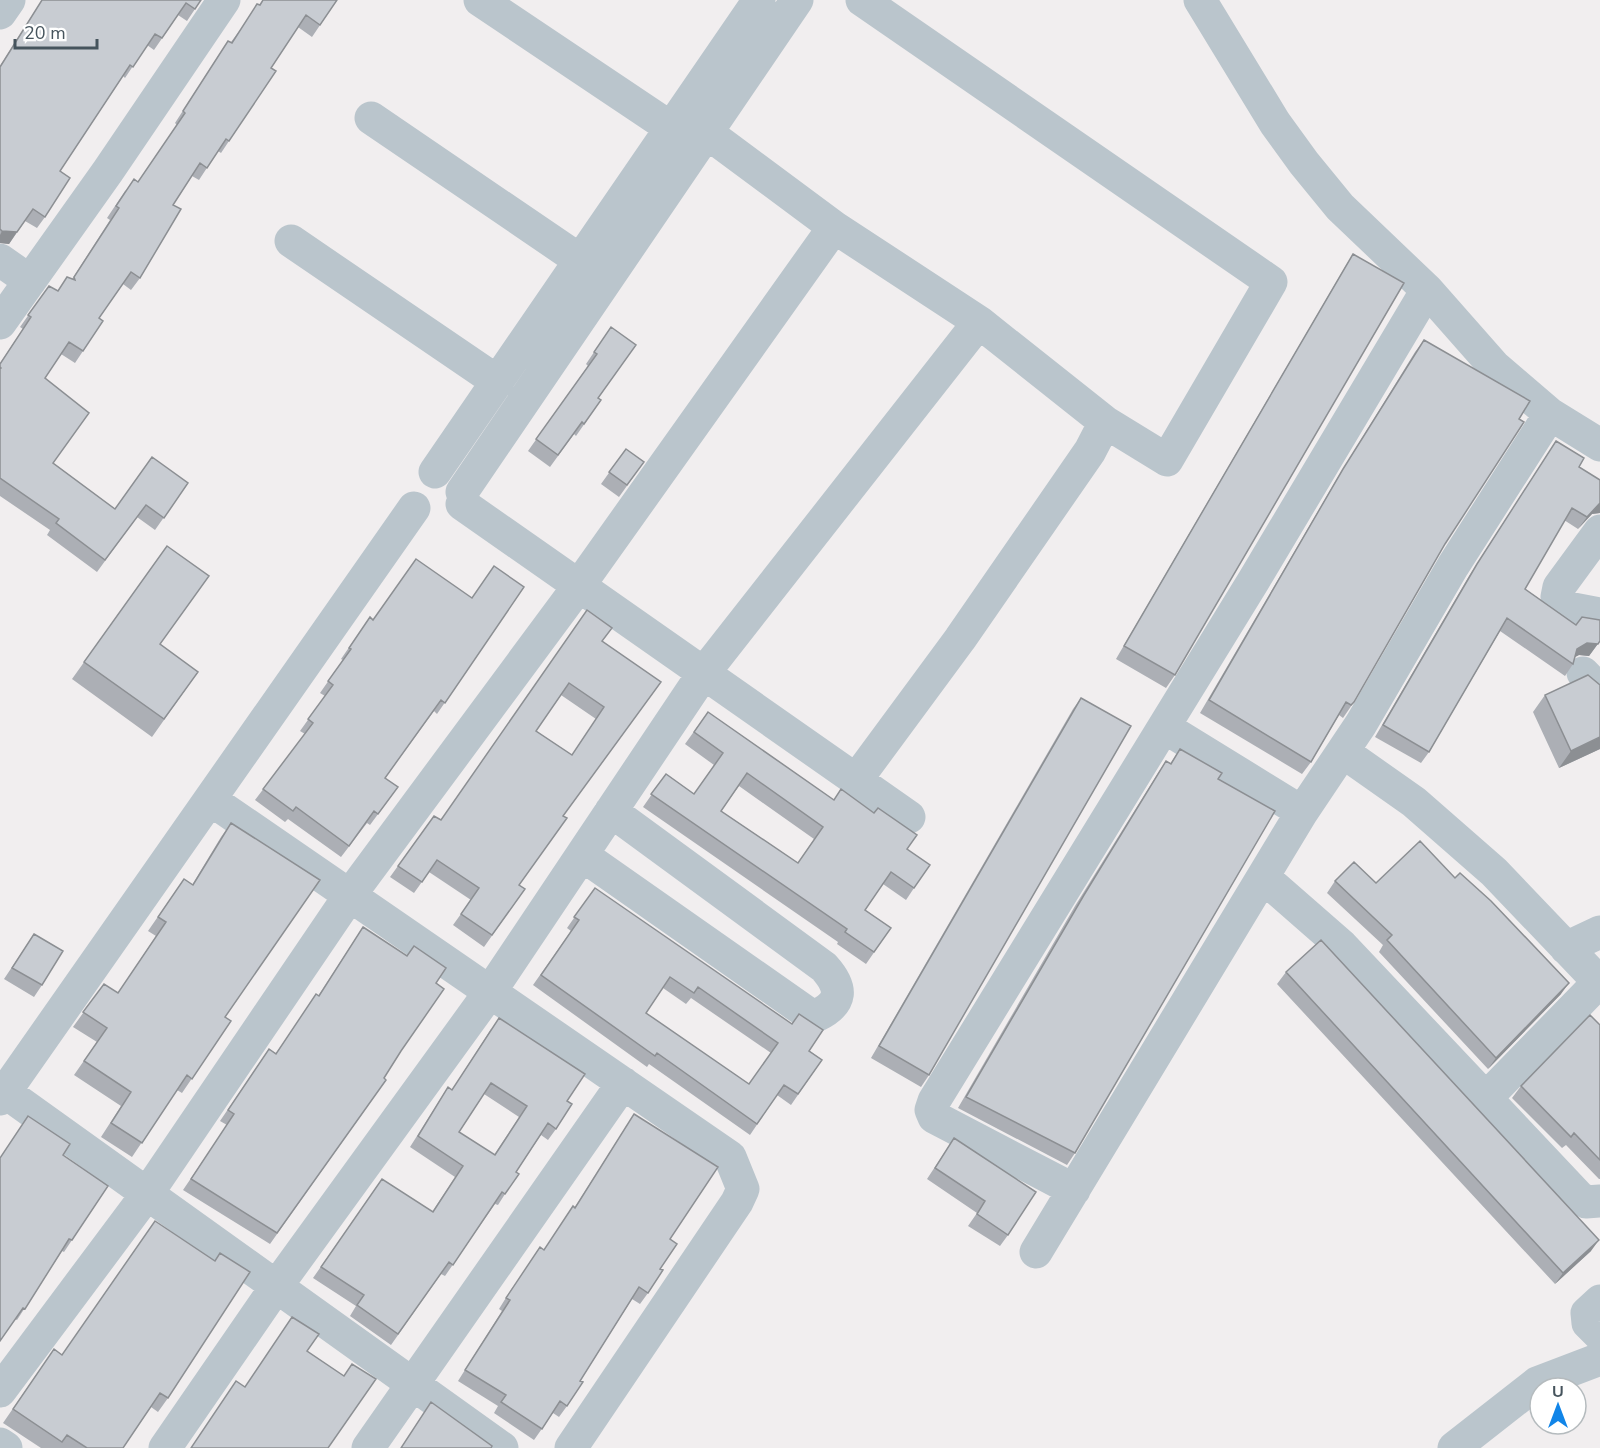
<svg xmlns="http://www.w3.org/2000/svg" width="1600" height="1448" font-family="'Nunito Sans',sans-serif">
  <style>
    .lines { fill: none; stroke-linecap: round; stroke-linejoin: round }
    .street { stroke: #bac5cc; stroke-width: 33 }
    .wall { fill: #acafb5; fill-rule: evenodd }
    .shaded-wall { fill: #8c8f93 }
    .building { fill: #c8ccd2; stroke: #8c8f93; stroke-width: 1.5; fill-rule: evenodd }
  </style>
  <rect width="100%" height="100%" fill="#f1eeef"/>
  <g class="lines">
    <!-- street -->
    <path class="street" d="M480,0l191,128
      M862,0l409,282 -104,178 -62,-38
      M1200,0l75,123 29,40 36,44 87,83 67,76 56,48 50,31
      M0,13l9,-13
      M371,118l210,143
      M706,132l128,95 145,95 126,100 -15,29 -130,188 -104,141
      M291,241l207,141
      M0,260l30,21
      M0,323l108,-152 116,-171
      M435,472l324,-472
      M462,492l335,-492
      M462,504l447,313
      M1600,531l-41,56 -2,10 6,10 37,7
      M1583,673l17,17
      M1343,752l71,50 80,70 106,111
      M211,800l519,357 13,32 -6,13 -166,246
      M1302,812l59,-88 92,-158 97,-152
      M582,855l224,157 10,4c27,-13 27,-28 8,-49l-213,-156
      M1263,877l79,69 237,251 7,5 14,-1
      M1566,948l34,-16
      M5,1092l497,356
      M1486,1098l113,-116
      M0,1099l414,-591
      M1074,1190l-140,-73 -3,-7 3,-9 320,-521 173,-290
      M1036,1252l266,-440 -138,-85
      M1600,1301l-13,12 1,10 12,12
      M0,1391l147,-197 203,-299 228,-308 256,-360
      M0,1444l6,4
      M165,1448l111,-161 214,-295 213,-318 276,-352
      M368,1448l255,-365
      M1454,1448l83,-65 63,-24"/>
  </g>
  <!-- wall -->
  <path class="wall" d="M42,0h159l-14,21 -9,-6 -24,35 -7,-5 -22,33 -2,-2 -63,95 -15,46 -8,11 -12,-7 -16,23 -9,-1v-177z
    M337,0l-25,37 -14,-10 -27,41 -42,73 -8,12 -3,-2 -19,29 -7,-4 -19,29 -33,73 -9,12 -8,-6 -24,34 -16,33 -8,12 -14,-9 -16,24 8,85 62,46 73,-26 -33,47 -18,-13 -40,55 -50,-37 3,-5 -50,-34v-133l23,-34 -3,-2 29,-41 8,5 15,-12 38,-59 -3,-2 18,-27 13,-9 39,-57 -2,-2 45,-70 8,-12 3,1 28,-37z
    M1353,254l-178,421 -9,13 -50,-29 229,-392z
    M611,327l-13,71 3,2 -25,36 -2,-2 -24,33 -22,-16 60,-85 -2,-2z
    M1424,340l21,204 -91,158 -11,16 -4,-3 -28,47 -9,12 -102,-61 135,-231 80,-130z
    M1556,441l23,26 21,13v33l-8,1 -14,15 -14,-9 -39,69 75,52 -11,15 -10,-1 -4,2 -2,7 -8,12 -65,-45 -71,121 -8,11 -46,-26 94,-161z
    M626,449l18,13 -25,35 -18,-13z
    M167,546l-7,99 38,27 -46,65 -80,-58z
    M524,587l-87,127 -3,-3 -49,67 13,9 -28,38 -3,-2 -26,34 -53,-38 -3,3 -30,-22 50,-66 -5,-3 25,-35 -5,-3 23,-33 -2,-1 29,-42 3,3z
    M602,641l59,41 -98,134 -44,69 6,4 -41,58 -31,-22 18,-25 -42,-28 -15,21 -24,-16 44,-61 7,4zM561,695l35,24 -24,36 -36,-24z
    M1545,695l55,54 -41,19 -26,-56z
    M1081,698l-152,377 -8,12 -50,-29 202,-349z
    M708,712l126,88 73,49 7,39 -8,12 -23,-16 -18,26 26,18 -25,36 -29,-20 1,-2 -195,-135 23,-33 28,20 20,-29 -29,-21zM739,786l75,53 -16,24 -77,-52z
    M1180,749l38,30 -143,374 -8,12 -109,-57 117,-202 83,-133 8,-12 4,3z
    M231,823l-6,194 6,4 -49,72 -5,-3 -45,67 -31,-20 20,-31 -47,-31 23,-33 -24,-15 31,-43 14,9 38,-57 -8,-5 36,-52 8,6 29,-48z
    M1335,881l41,2 185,111 -73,75 -109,-117 4,-7 -56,-52z
    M595,888l227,172 -31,45 -14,-10 -27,40 -101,-71 -2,3 -114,-82 38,-54 -4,-3zM663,988l23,16 5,-6 80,55 -22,31 -103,-71z
    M363,927l73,56 -35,68 -17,27 2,2 -116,164 -87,-54 44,-65 -7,-4 49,-72 7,4 42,-57z
    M34,934l8,51 -8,12 -30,-18z
    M1286,972l305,279 -36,33 -278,-300z
    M1600,1025v154h-1l-33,-34 -4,3 -50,-50 9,-12z
    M491,1029l76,72 -11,28 -8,11 -7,-5 -25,37 -11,22 -7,11 -3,-1 -50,72 -4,-2 -50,71 -41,-29 6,-10 -43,-28 69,-99 50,33 23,-35 -45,-30 31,-49 7,-11 4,3zM484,1094l35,23 -25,38 -35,-23z
    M634,1114l36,125 -10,30 -12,24 -8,11 -8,-5 -52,82 -13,25 -8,11 -6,-4 -19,27 -40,-27 4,-7 -40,-25 44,-70 -3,-2 13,-21 32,-38 29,-44 2,1z
    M954,1138l54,97 -8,11 -32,-20 9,-13 -50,-34z
    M63,1155l45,31 -44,66 -2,-1 -45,69 -2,-1z
    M155,1221l13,177 -10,14 -7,-5 -28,41h-82l-38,-25 51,-74 8,6z"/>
  <!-- shaded-wall -->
  <path class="shaded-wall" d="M2,231l15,1 -8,12 -9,-1v-8z
    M1600,503v10l-8,1 -14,15 9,-12z
    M1600,641l-11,15 -10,-1 -10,5 8,-11 10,-6z
    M1600,737v12l-41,19 12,-17z
    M1569,983l-8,11 -73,75 8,-11z
    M1599,1240l-8,11 -36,33 8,-11z"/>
  <!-- building -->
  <path class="building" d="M42,0h159l-6,9 -9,-6 -24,35 -7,-4 -22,33 -3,-2 -70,106 10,7 -25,39 -12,-8 -16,23 -15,-1 -2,-2v-162z
    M263,0h74l-17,25 -14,-10 -35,53 5,3 -47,70 -3,-2 -19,29 -7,-5 -27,42 8,4 -41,69 -9,-6 -32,46 4,3 -20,30 -14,-9 -24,36 44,35 -36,50 62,46 37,-52 36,26 -24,35 -18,-13 -41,55 -49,-37 3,-4 -59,-41v-109l1,-1 -1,-1v-3l31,-47 -3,-2 21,-29 9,5 9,-14 8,3 -1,-3 45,-69 -3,-2 18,-27 4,3 47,-69 -2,-2 45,-70 4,2 25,-39 3,1z
    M1353,254l51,29 -229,392 -51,-29z
    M611,327l25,18 -38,53 3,2 -17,24 -2,-2 -24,33 -22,-16 61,-85 -3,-2z
    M1424,340l106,61 -11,18 5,3 -79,122 -91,158 -3,3 -5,-3 -35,60 -102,-62 134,-231z
    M1556,441l28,17 -5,9 21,13v23l-13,14 -15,-9 -47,81 51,36 6,-8 18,3v21l-2,3 -11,-1 -10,6 -4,15 -66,-46 -78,134 -46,-27 94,-161z
    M626,449l18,13 -17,23 -18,-13z
    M167,546l42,30 -49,68 38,28 -34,47 -80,-57z
    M416,559l56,39 22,-32 30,21 -79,116 -4,-3 -56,78 13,9 -20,27 -4,-3 -25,35 -53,-39 -3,4 -30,-22 50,-66 -5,-4 25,-34 -5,-4 23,-32 -2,-1 21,-31 3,3z
    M587,610l25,18 -10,13 59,41 -98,134 4,2 -48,67 6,4 -33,46 -31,-21 18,-26 -42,-28 -15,22 -24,-16 36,-50 7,4zM569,683l35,24 -32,48 -36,-24z
    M1588,675l12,10v52l-29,14 -26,-56z
    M1081,698l50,28 -202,349 -50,-29z
    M708,712l126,88 7,-11 33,24 4,-5 39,27 -10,14 23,16 -16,23 -23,-16 -26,38 26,18 -17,24 -29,-20 2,-3 -196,-135 15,-20 28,20 29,-41 -29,-21zM747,773l76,54 -25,36 -77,-52z
    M1180,749l42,24 -4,6 57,32 -200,342 -109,-56 118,-202 82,-134 5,3z
    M231,823l89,57 -95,137 6,4 -39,58 -5,-4 -45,68 -31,-20 20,-31 -47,-31 23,-33 -24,-16 21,-28 14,9 48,-71 -8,-5 26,-38 9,6z
    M1420,841l35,37 5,-5 31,28 78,82 -73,75 -109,-118 5,-5 -57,-54 19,-19 22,21z
    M595,888l197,136 7,-10 24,16 -14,21 13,9 -24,34 -14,-9 -27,39 -100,-71 -2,3 -114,-81 38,-55 -5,-3zM670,977l24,16 4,-6 80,56 -29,41 -103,-71z
    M363,927l44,29 7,-10 32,22 -10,15 8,6 -43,62 -17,27 2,2 -109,153 -86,-54 43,-65 -6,-4 41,-61 7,5 40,-60 3,2z
    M34,934l29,17 -21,34 -30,-17z
    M1321,940l278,300 -36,33 -277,-301z
    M1590,1015l10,10v135l-26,-27 -3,4 -50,-51z
    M499,1018l86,56 -18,27 5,3 -16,25 -8,-6 -32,49 3,2 -14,20 -3,-2 -49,73 -4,-3 -51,72 -41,-29 7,-10 -43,-28 61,-88 51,33 30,-46 -45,-30 30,-49 4,3zM491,1083l36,23 -32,49 -36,-23z
    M634,1114l84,53 -48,72 7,5 -17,25 3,1 -15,23 -9,-6 -59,94 3,1 -16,24 -7,-5 -18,28 -41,-27 5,-7 -41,-25 45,-70 -4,-2 34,-51 4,3 29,-44 2,2z
    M28,1116l42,28 -7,11 45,31 -36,54 -3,-1 -44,70 -2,-1 -23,33v-183z
    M954,1138l82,54 -28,43 -31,-21 8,-13 -50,-33z
    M155,1221l60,40 5,-8 30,19 -82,126 -8,-5 -37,55h-36l-20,-13 -5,7 -49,-33 41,-60 8,6z
    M292,1317l27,17 -12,17 37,25 8,-12 24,15 -48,69h-137l45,-67 9,6z
    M431,1402l61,44 -1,2h-90z"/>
  <!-- north arrow -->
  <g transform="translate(1558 1406)"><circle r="28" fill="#ffffff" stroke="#b5bbbe" stroke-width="1.5"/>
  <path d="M0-4.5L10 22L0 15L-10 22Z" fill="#1185e8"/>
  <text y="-9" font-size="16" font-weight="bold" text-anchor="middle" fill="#46545d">U</text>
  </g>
  <!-- scale -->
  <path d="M15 39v9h82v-9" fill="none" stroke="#46545d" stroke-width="3"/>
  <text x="24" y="39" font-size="18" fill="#46545d" stroke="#ffffff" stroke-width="4.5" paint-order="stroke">20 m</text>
</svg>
